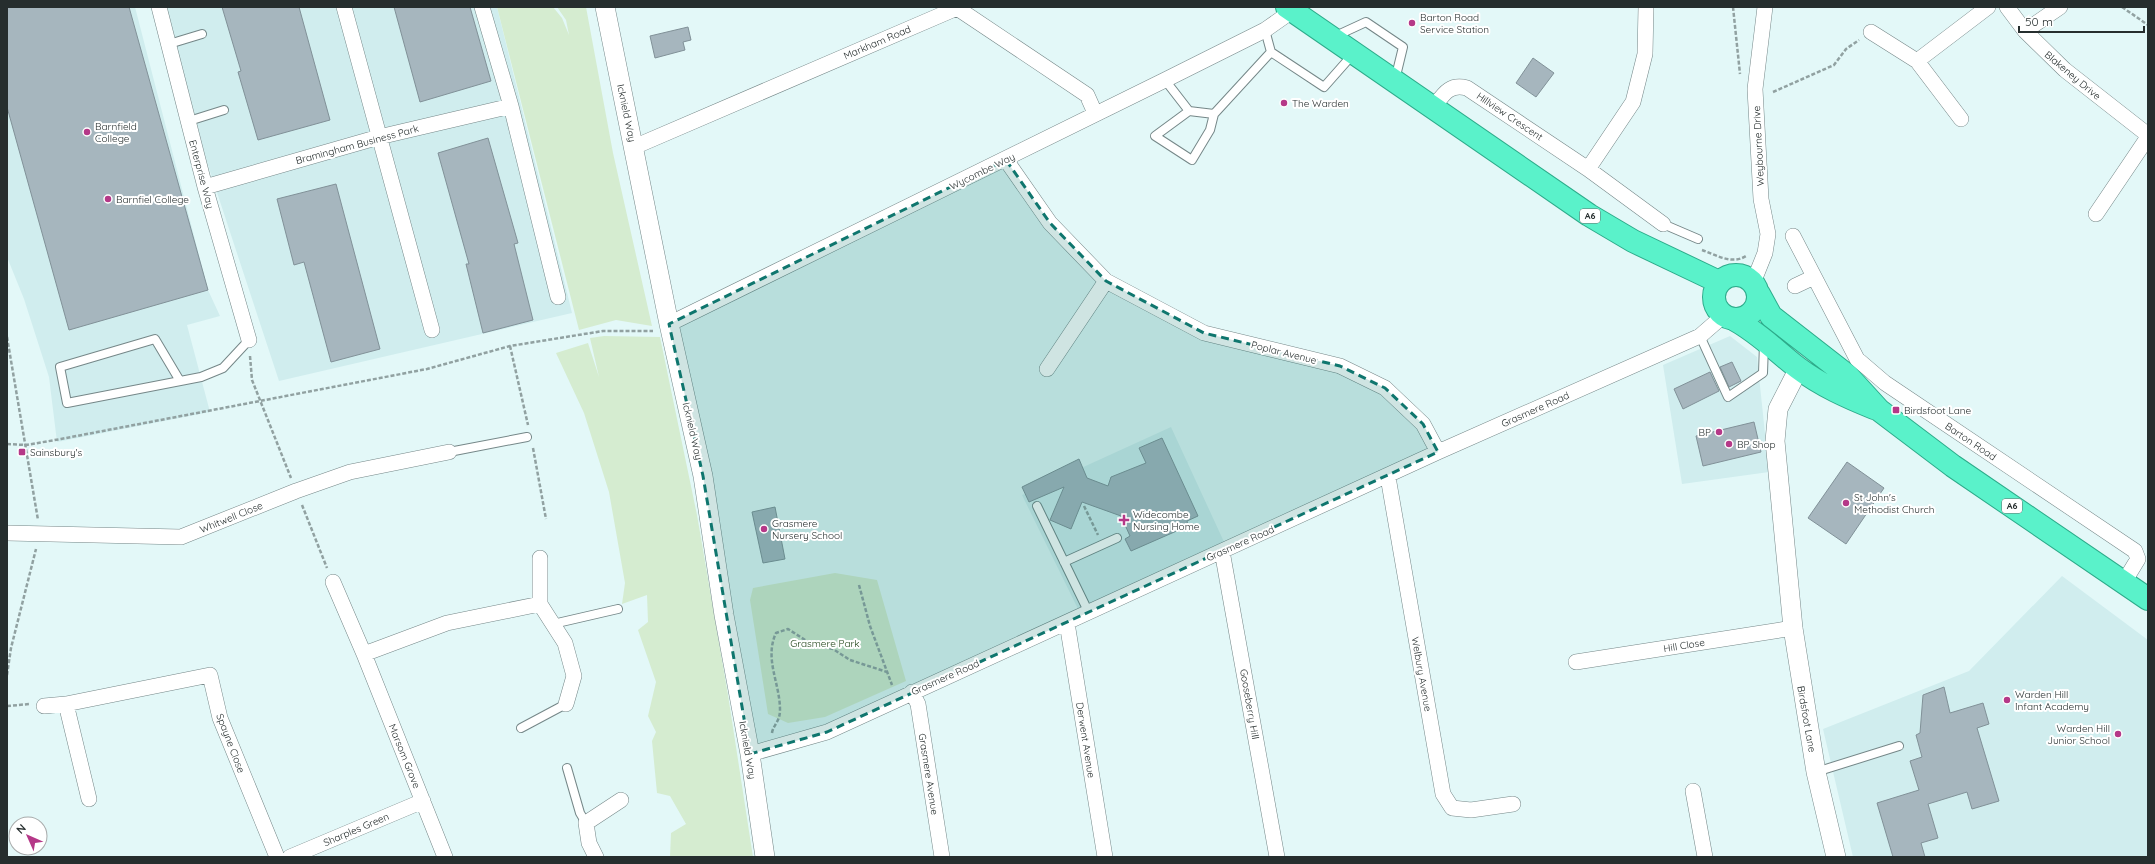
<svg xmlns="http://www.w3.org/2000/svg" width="2155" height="864" font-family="Quicksand,sans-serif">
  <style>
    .built { fill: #d0edee }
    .green { fill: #d5ecd0 }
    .building { fill: #a6b6be; stroke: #819198 }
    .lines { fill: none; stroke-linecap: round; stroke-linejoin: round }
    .service-casing { stroke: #758788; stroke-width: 10 }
    .minor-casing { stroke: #758788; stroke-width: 16 }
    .tertiary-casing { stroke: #758788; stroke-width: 20 }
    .trunk-casing { stroke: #2dab8a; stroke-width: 24 }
    .path { stroke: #91a1a1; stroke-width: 2.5; stroke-dasharray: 4 2; stroke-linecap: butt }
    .service { stroke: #fff; stroke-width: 8 }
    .minor { stroke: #fff; stroke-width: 15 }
    .tertiary { stroke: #fff; stroke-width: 19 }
    .trunk { stroke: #5af2ca; stroke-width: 22 }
    .marked { fill: #0f766e; fill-opacity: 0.2; stroke: #0f766e; stroke-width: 3; stroke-dasharray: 8 5; stroke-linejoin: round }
    .poi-dot { fill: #b53888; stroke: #fff; stroke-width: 1.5 }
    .labels { text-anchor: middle; stroke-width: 4; stroke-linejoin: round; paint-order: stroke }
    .shield { fill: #fff; stroke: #676d6d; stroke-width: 1 }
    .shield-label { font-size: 9px; font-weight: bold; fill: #262e2e }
    .poi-label { font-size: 10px; fill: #262e2e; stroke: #fff; text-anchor: start }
    .street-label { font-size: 10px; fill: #262e2e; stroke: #fff }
    .park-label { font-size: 10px; fill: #1f4317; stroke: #fff }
  </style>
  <rect width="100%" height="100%" fill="#e3f8f8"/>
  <!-- built -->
  <path class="built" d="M7,7h128l73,283 12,26 -33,9 23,87 -153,30 -8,-65 -25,-78 -17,-42z
    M166,7h331l75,306 -293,68 -72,-219z
    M1730,336l27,21 12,115 -87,12 -19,-119z
    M1171,427l54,117 -146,67 -57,-116z
    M2062,576l86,64v217h-295l-30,-128 146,-58z"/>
  <!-- green -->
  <path class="green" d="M497,7h56l9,11 7,17 -3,-15 -9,-13h29l27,146 39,173 -36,-6 -37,10z
    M604,336l56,1 37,178 31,180 25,162h-83l1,-24 15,-9 -16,-28 -13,-3 -5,-52 4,-9 -8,-16 8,-34 -18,-52 10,-8 -1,-27 -25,9 3,-21 -16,-91 -25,-79 -28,-60 32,-10 11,34 -9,-39z
    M835,573l42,7 29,101 -81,36 -37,6 -20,-9 -18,-114 3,-12z"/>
  <!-- building -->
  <path class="building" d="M7,7h122l79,283 -139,40 -62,-223z
    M222,7h77l31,113 -72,20 -20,-68 3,-1z
    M394,7h76l21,74 -71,21z
    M688,27l3,13 -8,2 2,8 -30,8 -5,-22z
    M1533,58l21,15 -18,24 -20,-14z
    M488,138l30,105 -4,1 19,76 -50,13 -17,-69h3l-31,-111z
    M336,184l44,165 -49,13 -27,-100 -10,3 -17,-66z
    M1732,362l9,19 -12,6 -9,-20z
    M1710,372l9,19 -36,18 -9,-20z
    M1754,422l7,30 -58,14 -7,-30z
    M1162,438l36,78 -11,5 1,5 -57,25 -6,-12 5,-3 -9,-20 -39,-14 -11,27 -21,-9 14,-33 -35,15 -7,-15 57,-28 8,19 21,8 3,-9 35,-14 -7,-15z
    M1847,462l37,26 -38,56 -38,-26z
    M775,507l10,52 -22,4 -11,-51z
    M1944,687l6,26 33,-10 6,21 -12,4 22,73 -27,8 -5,-17 -39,12 10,34 -17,5 4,14h-32l-16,-54 42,-13 -9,-29 12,-4 -6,-22 4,-2 3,-38z"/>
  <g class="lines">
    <defs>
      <path id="service" d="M1333,35l7,-1 26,-12 37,25 -8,33
        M169,44l33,-10
        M1271,52l53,35 30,-34
        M1165,80l24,31 25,3 57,-62 -6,-22
        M1189,111l-34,25 37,24 18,-30 4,-16
        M189,121l35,-11
        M1663,224l35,15
        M1700,336l28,61 35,-24 1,-29
        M180,381l-25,-42 -95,28 7,36 134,-26 22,-9 26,-28
        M449,452l78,-15
        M1037,506l52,107
        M1064,562l53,-24
        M553,624l65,-15
        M521,728l45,-24
        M567,768l13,45 6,10
        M1816,772l83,-26"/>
      <path id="minor" d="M159,7l46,180 44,153
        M344,7l88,323
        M482,7l29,99 47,191
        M2007,7l18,24 40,39 83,65
        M2025,31l35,-24
        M1871,32l46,29 44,58
        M1917,61l71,-54
        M1433,108c10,-13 16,-25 34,-20l121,81 75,55
        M634,147l323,-139 130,87 8,18
        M1006,160l44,63 56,58 98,52 136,33 45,22 38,36 15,28
        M1588,169l45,-67 12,-48 1,-47
        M205,187l174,-50 132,-31
        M2096,214l52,-77
        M1793,236l64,123 28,24 250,168 3,8 -14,23
        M1753,283l12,-30 3,-19 -7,-35 -6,-110 10,-82
        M1795,286l19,-9
        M669,324l496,-244 100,-50 27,-19
        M1047,369l59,-88
        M1388,477l55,317 9,14 19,2 42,-6
        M7,533l174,4 115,-46 54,-19 99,-20
        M1222,551l55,306
        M540,558v46l25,39 9,33 -8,28
        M333,582l31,72 81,203
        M1067,623l38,234
        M364,654l83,-31 93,-19
        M1576,662l217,-34
        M912,692l6,12 24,153
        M66,704l23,95
        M44,706l22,-2 144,-29 10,43 57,139
        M750,754l77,-22 611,-280 262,-116 23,-20
        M1693,791l12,66
        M290,857l133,-56
        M596,857l-7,-14 -3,-20 35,-23"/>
      <path id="tertiary" d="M605,7l64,317 34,152 21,139 26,139 15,103
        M1799,368l-21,41 -3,32 18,187 23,144 20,85"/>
      <path id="trunk" d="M1287,7l302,208 44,26 86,41
        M1714 297a22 22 0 1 1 44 0a22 22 0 1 1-44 0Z
        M1759,294l12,22 77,60 31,34 74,56 195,133
        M1735,320c24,13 42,32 63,48 24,18 49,29 76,40"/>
    </defs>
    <!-- service casing -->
    <use href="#service" class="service-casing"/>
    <!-- minor casing -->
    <use href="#minor" class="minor-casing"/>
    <!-- tertiary casing -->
    <use href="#tertiary" class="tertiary-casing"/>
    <!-- trunk casing -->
    <use href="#trunk" class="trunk-casing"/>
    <!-- path -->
    <path class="path" d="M1733,7l7,67
      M2122,7l26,18
      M1773,92l61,-27 12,-16 13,-9
      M1702,250c14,5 30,15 44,6
      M7,337l31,183
      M510,346l18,79
      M250,356l2,24 39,98
      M7,444l19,1 35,-6 366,-70 83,-23 93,-15h50
      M533,448l13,71
      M302,505l25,63
      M1084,506l14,29
      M859,585l11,41 22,59
      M7,675l4,-27 25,-99
      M7,706l23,-2
      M772,733c1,-8 8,-11 8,-23 0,-27 -16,-51 -4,-77l12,-4 25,16 20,4 17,11 37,12"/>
    <!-- service -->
    <use href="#service" class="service"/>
    <!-- minor -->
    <use href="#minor" class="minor"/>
    <!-- tertiary -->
    <use href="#tertiary" class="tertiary"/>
    <!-- trunk -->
    <use href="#trunk" class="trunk"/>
  </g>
  <!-- marked area -->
  <path class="marked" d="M1006,160l44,63 56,58 98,52 136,33 45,22 38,36 15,28 -611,280 -77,22 -47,-278 -34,-152z"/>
  <!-- markers -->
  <g class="poi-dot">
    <circle cx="1412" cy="23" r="4"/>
    <circle cx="1284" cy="103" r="4"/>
    <circle cx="87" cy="132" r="4"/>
    <circle cx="108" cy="199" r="4"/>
    <rect x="1892" y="406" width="8" height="8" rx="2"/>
    <circle cx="1719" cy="432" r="4"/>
    <circle cx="1729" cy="444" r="4"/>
    <rect x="18" y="448" width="8" height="8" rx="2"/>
    <circle cx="1846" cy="503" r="4"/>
    <path d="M1122 514h4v4h4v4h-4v4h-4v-4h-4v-4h4z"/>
    <circle cx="764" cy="529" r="4"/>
    <circle cx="2007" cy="700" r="4"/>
    <circle cx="2118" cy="734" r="4"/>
  </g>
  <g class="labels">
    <!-- shield labels -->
    <g class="shield">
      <rect x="1580" y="209" width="20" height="14" rx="3"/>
      <rect x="2002" y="499" width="20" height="14" rx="3"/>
    </g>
    <g class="shield-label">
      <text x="1590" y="219">A6</text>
      <text x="2012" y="509">A6</text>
    </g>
    <!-- poi labels -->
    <g class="poi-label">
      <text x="1420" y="21">Barton Road<tspan x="1420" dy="12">Service Station</tspan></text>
      <text x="1292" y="107">The Warden</text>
      <text x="95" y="130">Barnfield<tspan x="95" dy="12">College</tspan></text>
      <text x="116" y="203">Barnfiel College</text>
      <text x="1904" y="414">Birdsfoot Lane</text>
      <text x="1711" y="436" text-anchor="end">BP</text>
      <text x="1737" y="448">BP Shop</text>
      <text x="30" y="456">Sainsbury's</text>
      <text x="1854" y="501">St John's<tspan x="1854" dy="12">Methodist Church</tspan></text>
      <text x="1133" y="518">Widecombe<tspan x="1133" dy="12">Nursing Home</tspan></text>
      <text x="772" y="527">Grasmere<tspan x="772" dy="12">Nursery School</tspan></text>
      <text x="2015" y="698">Warden Hill<tspan x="2015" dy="12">Infant Academy</tspan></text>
      <text x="2110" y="732" text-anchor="end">Warden Hill<tspan x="2110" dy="12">Junior School</tspan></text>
    </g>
    <!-- street labels -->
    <g class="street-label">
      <text transform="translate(877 42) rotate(-23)" y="4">Markham Road</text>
      <text transform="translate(2073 75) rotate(40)" y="4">Blakeney Drive</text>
      <text transform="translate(627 113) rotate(78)" y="4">Icknield Way</text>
      <text transform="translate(1510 116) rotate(34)" y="4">Hillview Crescent</text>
      <text transform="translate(357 144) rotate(-15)" y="4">Bramingham Business Park</text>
      <text transform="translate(1758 146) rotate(-93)" y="4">Weybourne Drive</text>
      <text transform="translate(982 171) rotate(-26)" y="4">Wycombe Way</text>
      <text transform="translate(202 174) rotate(75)" y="4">Enterprise Way</text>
      <text transform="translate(1284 352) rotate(14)" y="4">Poplar Avenue</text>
      <text transform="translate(1535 409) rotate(-24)" y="4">Grasmere Road</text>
      <text transform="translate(693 431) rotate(77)" y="4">Icknield Way</text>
      <text transform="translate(1971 441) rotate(34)" y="4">Barton Road</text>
      <text transform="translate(231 517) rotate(-22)" y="4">Whitwell Close</text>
      <text transform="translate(1240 543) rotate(-24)" y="4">Grasmere Road</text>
      <text transform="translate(1684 645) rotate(-9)" y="4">Hill Close</text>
      <text transform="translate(1422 674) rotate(80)" y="4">Welbury Avenue</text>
      <text transform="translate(945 677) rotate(-24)" y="4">Grasmere Road</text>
      <text transform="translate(1250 704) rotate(80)" y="4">Gooseberry Hill</text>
      <text transform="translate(1807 719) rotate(80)" y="4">Birdsfoot Lane</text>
      <text transform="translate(1086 740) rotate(81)" y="4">Derwent Avenue</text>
      <text transform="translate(231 743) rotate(69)" y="4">Spayne Close</text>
      <text transform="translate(748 750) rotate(80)" y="4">Icknield Way</text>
      <text transform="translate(405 756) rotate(68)" y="4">Marsom Grove</text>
      <text transform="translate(929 774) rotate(81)" y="4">Grasmere Avenue</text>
      <text transform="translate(356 829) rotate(-23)" y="4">Sharples Green</text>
    </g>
    <!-- park labels -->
    <g class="park-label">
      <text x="825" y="647">Grasmere Park</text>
    </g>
  </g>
  <!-- border -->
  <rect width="2155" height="864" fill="none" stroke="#262e2e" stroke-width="16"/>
  <!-- north arrow -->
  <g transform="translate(28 836) rotate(315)"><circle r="19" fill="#ffffff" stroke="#a8abab"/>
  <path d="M0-3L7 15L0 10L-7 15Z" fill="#b53888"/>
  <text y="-6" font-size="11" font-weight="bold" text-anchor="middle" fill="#262e2e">N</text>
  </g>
  <!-- scale -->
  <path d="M2019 26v6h125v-6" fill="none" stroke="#262e2e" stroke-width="2"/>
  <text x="2025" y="26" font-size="12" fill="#262e2e" stroke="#ffffff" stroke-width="3" paint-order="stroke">50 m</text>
</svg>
